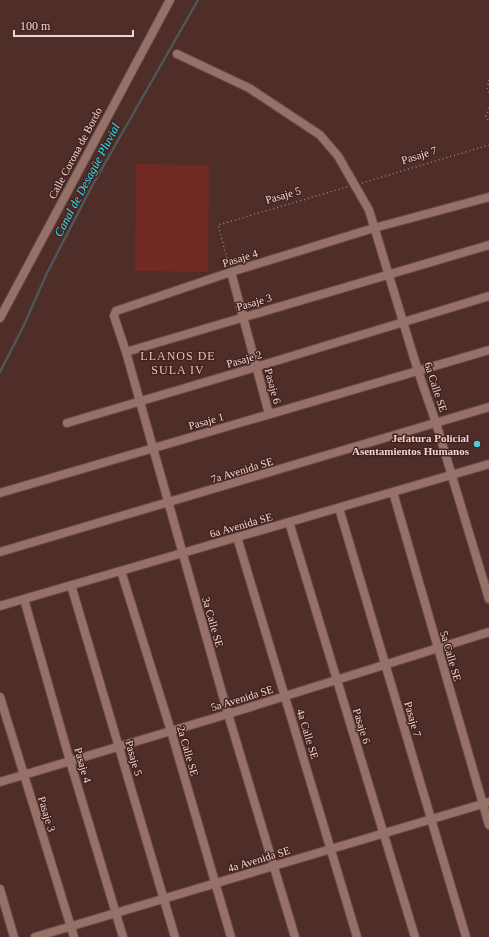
<svg xmlns="http://www.w3.org/2000/svg" width="489" height="937" font-family="Georgia,serif">
  <style>
    .green { fill: #712a24 }
    .lines { fill: none; stroke-linecap: round; stroke-linejoin: round }
    .stream { stroke: #4e5758; stroke-width: 2.5 }
    .minor-casing { stroke: #684a47; stroke-width: 10 }
    .path { stroke: #9f837f; stroke-width: 1.5; stroke-dasharray: 1 3; stroke-linecap: butt }
    .minor { stroke: #97706a; stroke-width: 8 }
    .poi-dot { fill: #53cbdb; stroke: #44231f; stroke-width: 1.5 }
    .labels { text-anchor: middle; stroke-width: 3; stroke-linejoin: round; paint-order: stroke }
    .street-label { font-size: 11px; fill: #ecd5d2; stroke: #44231f }
    .poi-label { font-size: 11px; font-weight: bold; fill: #ecd5d2; stroke: #44231f; text-anchor: end }
    .water-label { font-size: 12px; font-style: italic; fill: #29e0f6; stroke: #44231f }
    .neighbourhood-label { font-size: 12px; letter-spacing: 1px; fill: #ebbfb9; stroke: #44231f }
  </style>
  <rect width="100%" height="100%" fill="#4f2d29"/>
  <!-- green -->
  <path class="green" d="M136,164l73,1 -1,107 -73,-1z"/>
  <g class="lines">
    <!-- stream -->
    <path class="stream" d="M0,372l23,-45 24,-54 45,-87 106,-186"/>
    <defs>
      <path id="minor" d="M177,54l72,34 71,47 18,21 31,54 49,161 18,52 53,176
        M231,272l38,142
        M0,318l170,-318
        M126,352l363,-107
        M67,423l189,-56 233,-71
        M393,492l96,333
        M0,493l489,-143
        M339,508l127,429
        M289,522l126,415
        M237,537l120,400
        M0,552l489,-145
        M121,571l50,160 60,206
        M71,585l104,352
        M24,599l46,162 53,176
        M0,606l489,-142
        M0,697l74,240
        M0,782l228,-68 261,-82
        M0,889l14,48
        M35,937l454,-135
        M295,937l-67,-223 -102,-362 -12,-36 2,-5 115,-39 143,-44 115,-31"/>
    </defs>
    <!-- minor casing -->
    <use href="#minor" class="minor-casing"/>
    <!-- path -->
    <path class="path" d="M489,80l-2,9 2,3
      M489,108l-3,8 3,6
      M362,183l127,-38
      M229,266l-11,-41 129,-38"/>
    <!-- minor -->
    <use href="#minor" class="minor"/>
  </g>
  <!-- markers -->
  <circle class="poi-dot" cx="477" cy="444" r="4"/>
  <g class="labels">
    <!-- street labels -->
    <g class="street-label">
      <text transform="translate(75 153) rotate(-62)" y="4">Calle Corona de Bordo</text>
      <text transform="translate(419 155) rotate(-17)" y="4">Pasaje 7</text>
      <text transform="translate(283 195) rotate(-16)" y="4">Pasaje 5</text>
      <text transform="translate(240 258) rotate(-17)" y="4">Pasaje 4</text>
      <text transform="translate(254 302) rotate(-16)" y="4">Pasaje 3</text>
      <text transform="translate(244 359) rotate(-16)" y="4">Pasaje 2</text>
      <text transform="translate(273 386) rotate(75)" y="4">Pasaje 6</text>
      <text transform="translate(436 387) rotate(72)" y="4">6a Calle SE</text>
      <text transform="translate(206 421) rotate(-16)" y="4">Pasaje 1</text>
      <text transform="translate(242 470) rotate(-17)" y="4">7a Avenida SE</text>
      <text transform="translate(241 525) rotate(-16)" y="4">6a Avenida SE</text>
      <text transform="translate(213 622) rotate(74)" y="4">3a Calle SE</text>
      <text transform="translate(451 656) rotate(74)" y="4">5a Calle SE</text>
      <text transform="translate(242 698) rotate(-17)" y="4">5a Avenida SE</text>
      <text transform="translate(413 719) rotate(74)" y="4">Pasaje 7</text>
      <text transform="translate(362 726) rotate(73)" y="4">Pasaje 6</text>
      <text transform="translate(308 734) rotate(73)" y="4">4a Calle SE</text>
      <text transform="translate(188 751) rotate(74)" y="4">2a Calle SE</text>
      <text transform="translate(134 758) rotate(74)" y="4">Pasaje 5</text>
      <text transform="translate(83 765) rotate(74)" y="4">Pasaje 4</text>
      <text transform="translate(47 814) rotate(73)" y="4">Pasaje 3</text>
      <text transform="translate(259 859) rotate(-17)" y="4">4a Avenida SE</text>
    </g>
    <!-- poi labels -->
    <g class="poi-label">
      <text x="469" y="442">Jefatura Policial<tspan x="469" dy="13">Asentamientos Humanos</tspan></text>
    </g>
    <!-- water labels -->
    <g class="water-label">
      <text transform="translate(87 180) rotate(-62)" y="4">Canal de Desagüe Pluvial</text>
    </g>
    <!-- neighbourhood labels -->
    <g class="neighbourhood-label">
      <text x="178" y="360">LLANOS DE<tspan x="178" dy="14">SULA IV</tspan></text>
    </g>
  </g>
  <!-- scale -->
  <path d="M14 30v6h119v-6" fill="none" stroke="#ecd5d2" stroke-width="2"/>
  <text x="20" y="30" font-size="12" fill="#ecd5d2" stroke="#44231f" stroke-width="3" paint-order="stroke">100 m</text>
</svg>
